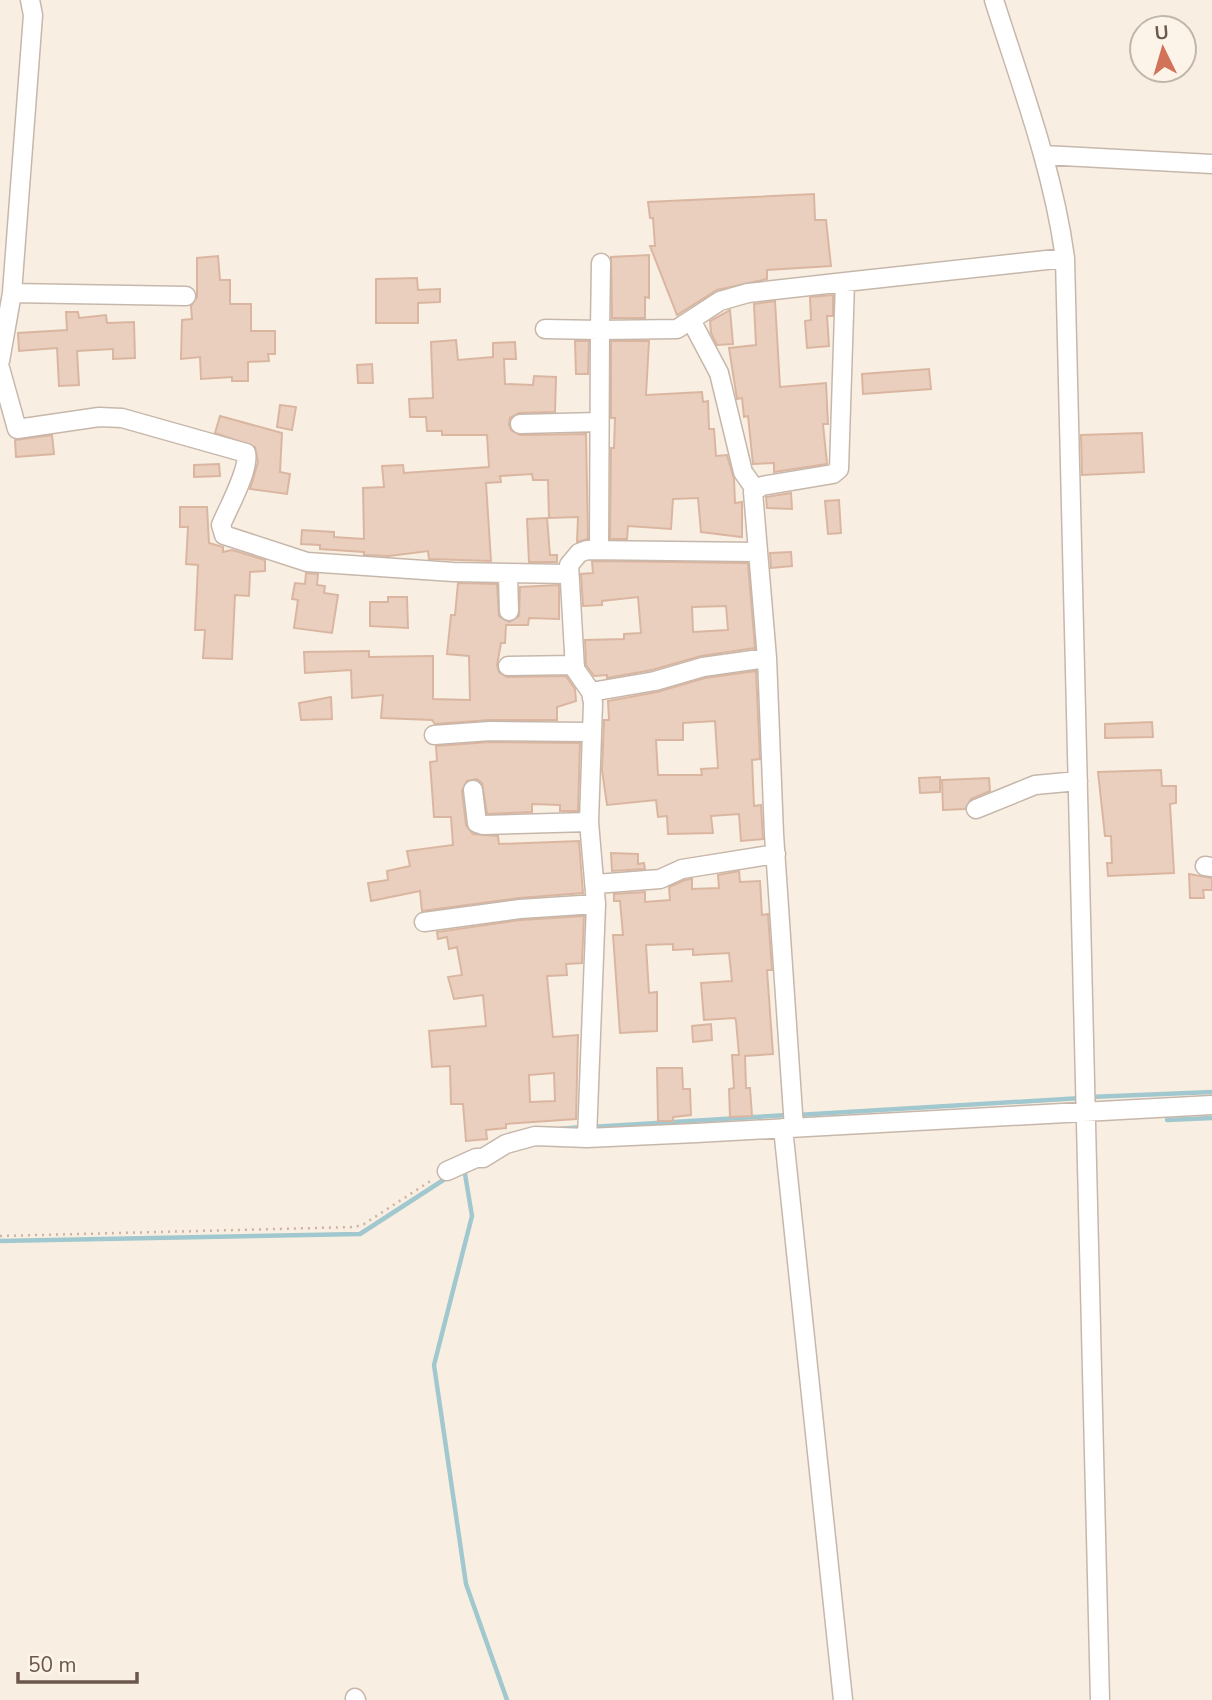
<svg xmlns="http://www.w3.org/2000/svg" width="1212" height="1700" font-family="'Nunito Sans',sans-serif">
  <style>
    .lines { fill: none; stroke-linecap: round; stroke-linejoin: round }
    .stream { stroke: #a2c8cf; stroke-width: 4.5 }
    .building { fill: #eacfbe; stroke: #dab6a1; stroke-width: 2; fill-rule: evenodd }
    .minor-casing { stroke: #c7b7ab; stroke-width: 21 }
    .path { stroke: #ceb2a2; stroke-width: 2.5; stroke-dasharray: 2 5; stroke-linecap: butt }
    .minor { stroke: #fff; stroke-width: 18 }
  </style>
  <rect width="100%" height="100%" fill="#f8efe2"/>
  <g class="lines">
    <!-- stream -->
    <path class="stream" d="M1090,1097l122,-5
      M797,1115l285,-17
      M1167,1120l45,-2
      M591,1127l197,-12
      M559,1129l23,-2
      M464,1168l8,48 -38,149 32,219 41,116
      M0,1241l360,-7 88,-57"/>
  </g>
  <!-- building -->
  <path class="building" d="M814,194l1,26h11l5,46 -64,4v9l-50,11 -40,25 -27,-69h5l-2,-28h-3l-2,-16z
    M649,255v43l-4,-1v21h-33l-1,-61z
    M218,256l2,24h10v24h21v27h24v23h-7l1,7 -21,1v19h-16v-4l-31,2 -1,-22 -19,2 1,-39 10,-1 -1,-13 6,-9v-39z
    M417,278l1,12 22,-1v13l-22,1v20h-42v-44z
    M833,295v21h-6l2,30 -22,2 -2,-27 6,-1 -1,-23z
    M775,301l5,86 46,-4 2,41h-5l4,40 -53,8v-9l-21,1 -5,-48 -4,1 -2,-19 -5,1 -8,-51 27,-3 -2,-41z
    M730,310l3,34 -16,1 -6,-12 -1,-12z
    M66,312h12l1,6 27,-3 1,8 27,-1 1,36 -22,1v-10l-36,2 2,34 -20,1 -2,-38 -38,3 -1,-18 49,-3z
    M456,340l2,20 35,-3v-14l22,-1 1,17h-12l1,25 28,1 1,-9 22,1 -1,35 -36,1 -9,5 -1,7 2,5 9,5 66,-1 2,105 -11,3 1,-25 -29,1 -1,-38h-15l-1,-6 -32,2 1,6 -15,1 5,78 -62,-2 -1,-8 -39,5 -25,-1v-3l-44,-3v-4l-19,-1 1,-14 32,2v5l30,2 -1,-51 21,-1 -2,-21 21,-1 1,8 85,-6 -2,-32h-45v-4h-15l-1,-14h-16l-1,-18 24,-1 -2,-56z
    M575,341h14l-1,33h-12z
    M611,341h38l-3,54 56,-3 1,10 5,-1 1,28h5l2,27 11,-1 7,24 1,24 7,-1v35l-41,-5 -3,-34 -25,1 -2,30 -43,-3 -1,13h-17l1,-91h3l1,-30h-4z
    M372,364l1,19h-15l-1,-18z
    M929,369l2,20 -68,5 -1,-20z
    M280,405l16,2 -4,23 -15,-3z
    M220,416l62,17 -2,39 10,2 -3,20 -37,-5 8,-27 -3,-15 -40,-14z
    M1142,433l2,39 -62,3 -1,-40z
    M52,435l2,19 -38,3 -1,-17z
    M219,464l1,12 -26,1v-12z
    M791,493l1,16 -25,-1 -1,-11z
    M839,500l2,33 -13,1 -3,-33z
    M180,507h27l2,36 14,4v5l9,-2 33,10v11l-15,1 -1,24 -14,-1 -3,64 -29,-1 2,-28h-10l3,-65 -12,-1 2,-37h-8z
    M547,518l3,37h7v7h-28l-2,-43z
    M791,552l1,14 -21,2 -1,-15z
    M592,561l156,2 7,85 -54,8 -49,14 -45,8v-3l-13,1 -8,-11 -1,-25 39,-1v-5l17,-1 -3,-36 -36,4v4l-19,1 -2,-32 12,-1zM726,606l2,24 -35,2 -1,-25z
    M306,573l12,1 -1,11 8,1 -1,7 14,2 -6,38 -38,-5 4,-28 -6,-1 3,-16 10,1z
    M458,583l39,1 2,32 10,6 10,-6 1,-29 39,-2v34l-30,-1 -1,7h-22l-1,18h-4l-4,22 2,7 8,5 59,-1 9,13 1,12 -19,6v13h-67l-55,4 -3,-4 -51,-2 2,-23 -31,3 -1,-28 -46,3 -1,-21 65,-1v6l64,-1v43l37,1 -1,-44 -22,-2 4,-39h4z
    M388,597h19l1,31 -38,-2v-24h18z
    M756,671l4,88 -8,1 2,46 7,-1 2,34 -22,2 -2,-27 -28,2 2,17 -45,1 -1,-18 -9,1 -2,-17 -49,5 -5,-35 2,-50h5l-1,-19 49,-9 48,-14zM715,721l3,47 -17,1 1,6h-44l-2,-35h27v-17z
    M331,697l1,22 -31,1 -2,-17z
    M1152,722l1,15 -48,1v-14z
    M490,742l90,1 -2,68h-18v-6l-28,-1v8l-45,2 -5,-31 -5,-4 -10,2 -5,10 4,34 7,9 25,2 1,8 80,-3 4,52 -64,5 -97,13 -2,-20 -49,10 -3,-18 20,-3 -1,-9 23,-5 -3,-15 46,-6 -2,-28h-17l-4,-55 7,-1 -1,-15z
    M1161,770l1,16h14v17l-6,1 4,69 -66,3 -1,-13h5l-1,-27h-6l-7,-64z
    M940,777v15l-20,1 -1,-15z
    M989,778l1,13 -19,8 -6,10 -22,1 -1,-30z
    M611,853l27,1v10l6,-1 1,6 -33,2z
    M739,871l1,11 20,-1 2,34 6,-1 4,56h-5l6,84 -28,2 1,32h4l2,28 -22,1 -1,-28 5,-1 -2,-33h7l-3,-34 -1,-3 -31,2 -3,-37 31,-2 -3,-28 -36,2v-6l-20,1v-6l-27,1 3,48 8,-1v39l-37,2 -7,-98h10l-3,-34h-6v-7l31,-2v10l25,-2 -1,-13 16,-7 7,-1v10l27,-1 -1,-13z
    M1189,874l23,4v12h-9l1,8h-14z
    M584,916l-2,47 -16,1 1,11 -20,1 6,61 25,-2 -2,84 -70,5v4l-20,2 1,9 -21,2 -3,-37h-12l-1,-38 -18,1 -3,-36 57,-5 -3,-31 -29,4 -6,-22 14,-2 -5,-28 -8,2 -2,-12 -9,2 -1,-7 84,-12zM554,1073l1,28 -25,1 -1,-27z
    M711,1024l1,16 -19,2 -1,-16z
    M657,1068h25l1,21h7l1,26 -18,2v4h-15z"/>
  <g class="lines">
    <defs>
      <path id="minor" d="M994,0c27,85 59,169 71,258l35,1442
        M1044,155l168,9
        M12,293l174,3
        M692,322l27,51 24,99 12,17
        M545,329l55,1 1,-67
        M0,361l12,-68 21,-278 -3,-15
        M0,368l17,61 82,-12 23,1 124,35c4,16 -18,55 -25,72l3,10 83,27 146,10 115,2
        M520,424l79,-2
        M599,549l1,-219 77,-1 43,-28 28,-8 97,-11
        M508,575l1,36
        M508,666l67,-1
        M591,692l64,-11 48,-14 64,-9
        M434,735l56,-4 101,1
        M473,790l4,33 6,2 106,-3
        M976,809l59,-24 43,-4
        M1205,866l7,1
        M596,884l64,-5 22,-10 94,-15
        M424,922l96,-13 76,-5
        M783,1128l60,572
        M794,1128l-20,-294 -7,-176 -14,-166 9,-6 71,-12 6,-5 6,-187 220,-24
        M587,1138l9,-234 -7,-82 4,-119 -2,-11 -16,-23 -6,-104 10,-12 8,-3 169,2
        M447,1171l29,-13h7l23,-14 29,-8 52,2 109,-5 516,-28
        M355,1698l1,2"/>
    </defs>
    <!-- minor casing -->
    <use href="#minor" class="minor-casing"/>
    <!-- path -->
    <path class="path" d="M0,1236l355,-9 9,-3 68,-44"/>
    <!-- minor -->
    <use href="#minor" class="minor"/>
  </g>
  <!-- north arrow -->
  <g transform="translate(1163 49) rotate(355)"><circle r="33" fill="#fcf4e8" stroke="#c2b5aa" stroke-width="2"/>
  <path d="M0-5L12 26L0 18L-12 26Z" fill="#d27258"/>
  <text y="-10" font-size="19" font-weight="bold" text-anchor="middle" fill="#6c574c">U</text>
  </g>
  <!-- scale -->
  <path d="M18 1672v10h119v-10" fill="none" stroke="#6c574c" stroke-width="3.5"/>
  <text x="28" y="1672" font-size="21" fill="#6c574c" stroke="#fcf4e8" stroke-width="5" paint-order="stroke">50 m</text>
</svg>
